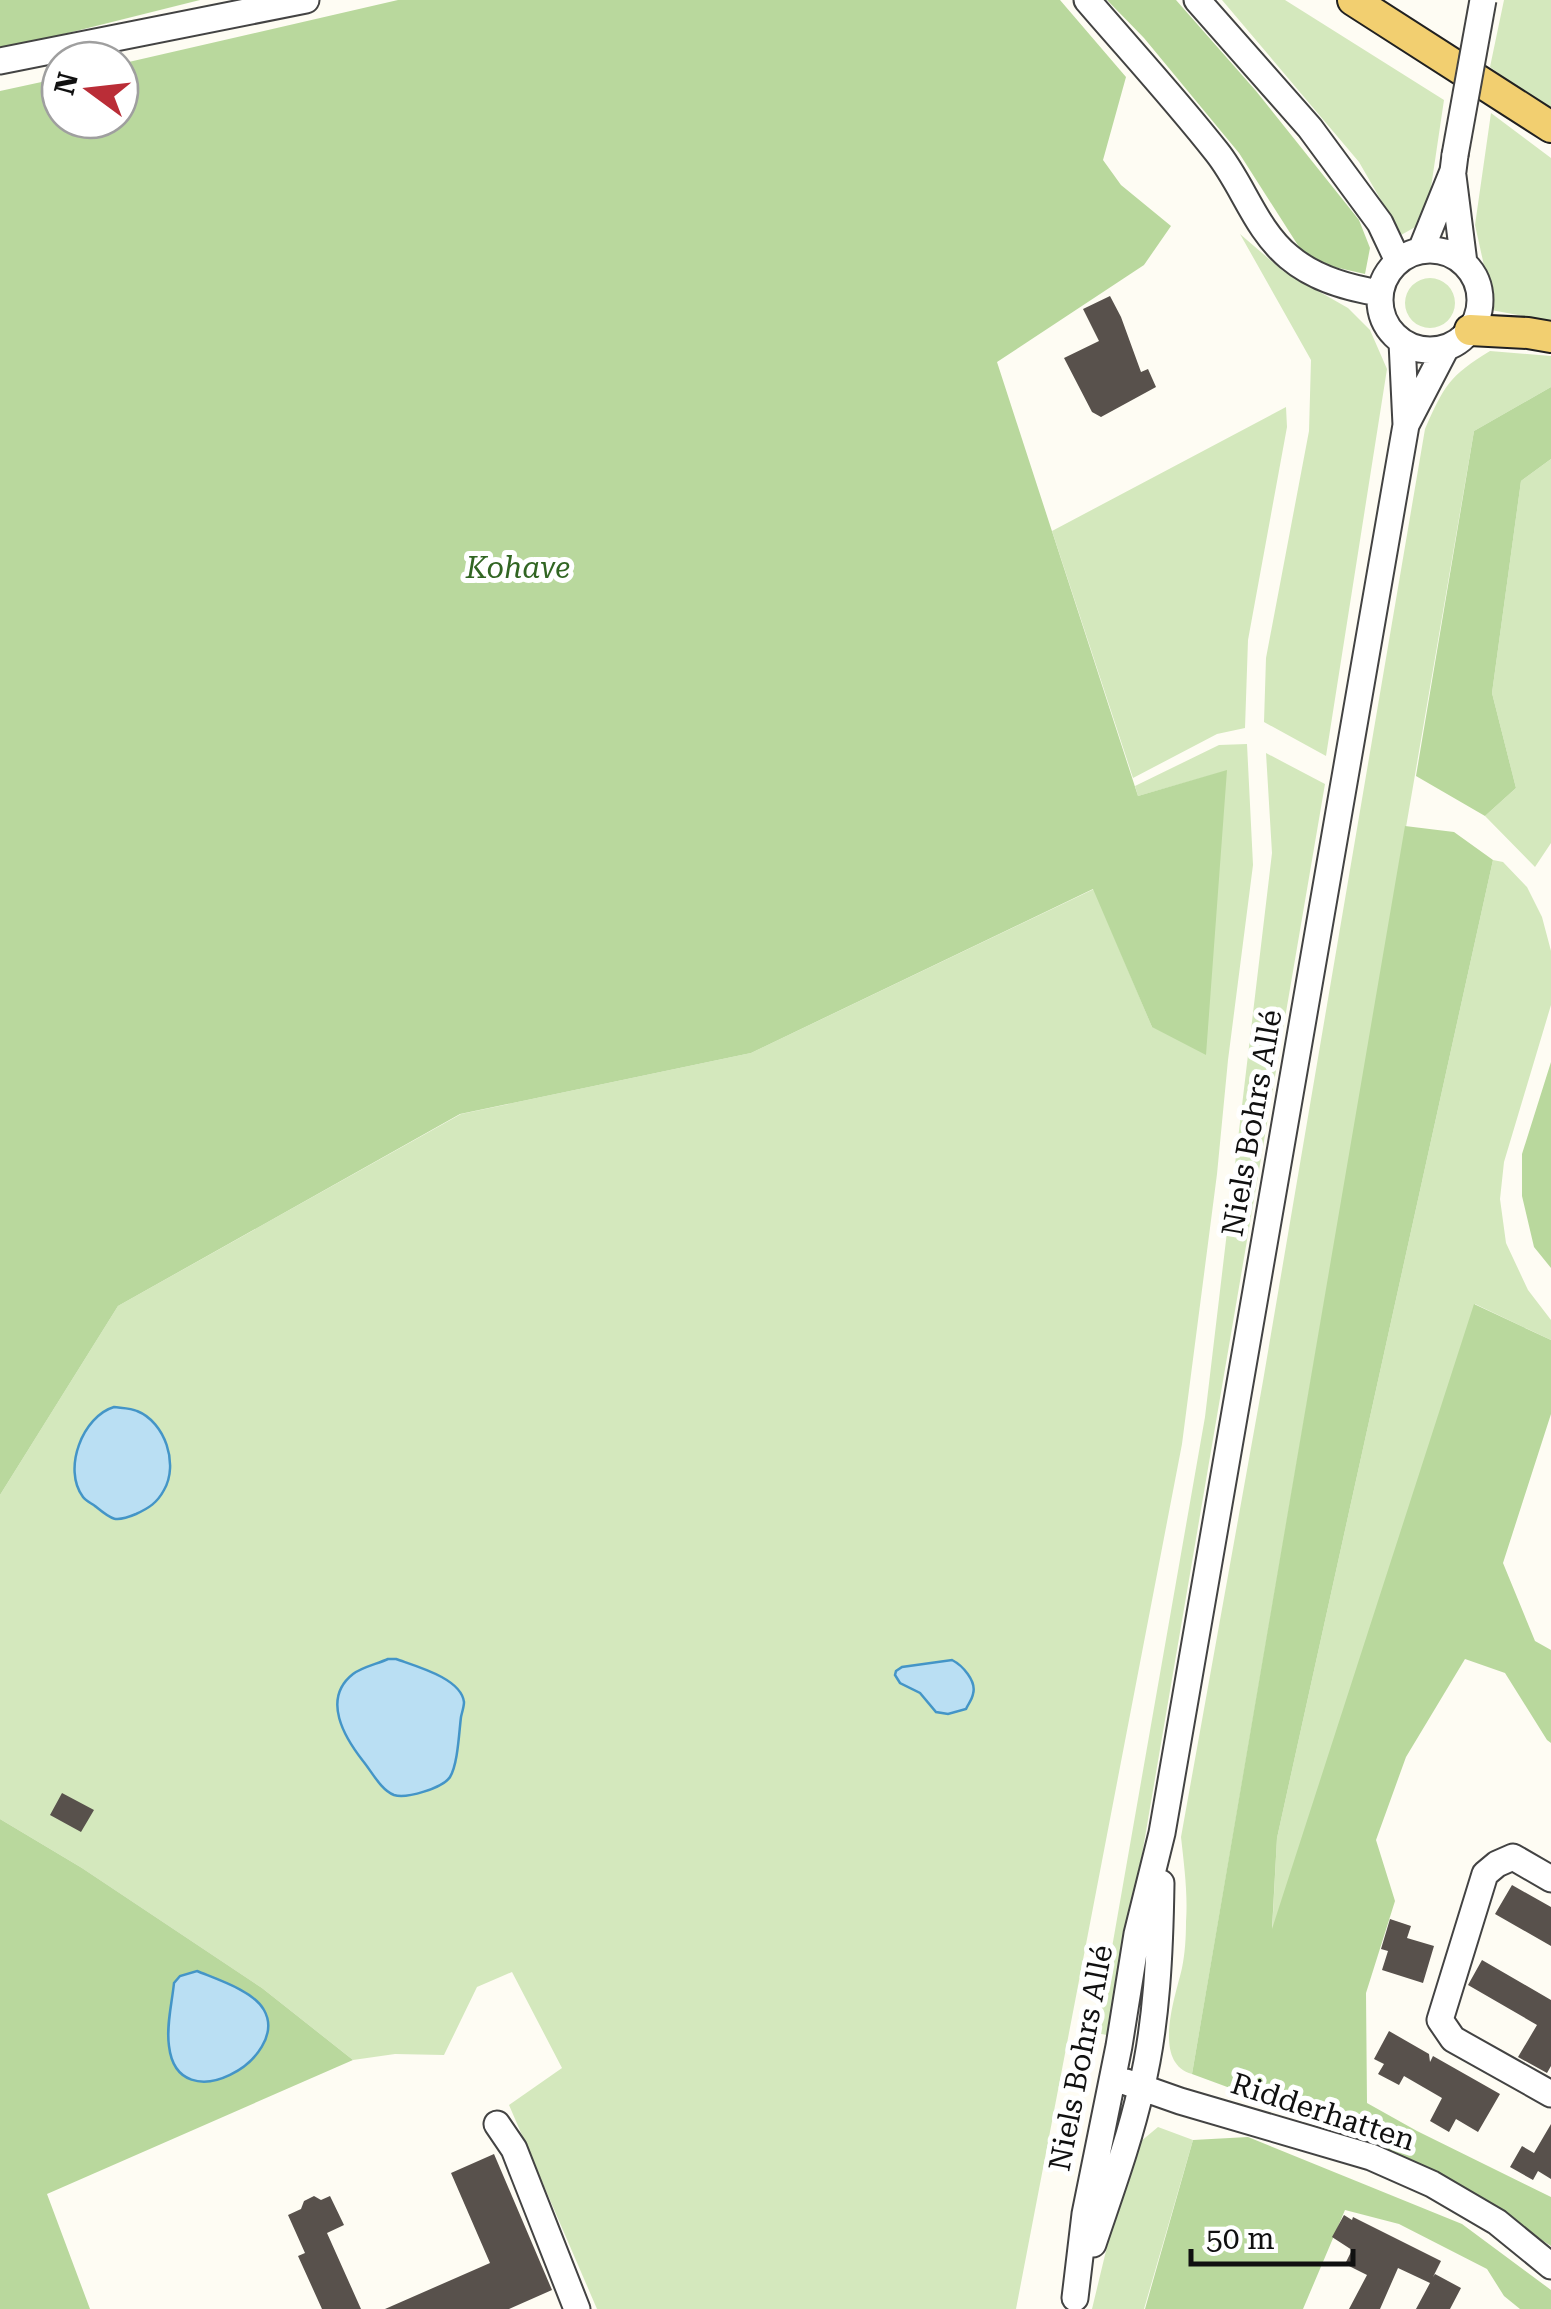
<svg xmlns="http://www.w3.org/2000/svg" width="1551" height="2309" font-family="'Roboto Serif',serif">
  <style>
    .green { fill: #d4e8bd }
    .forest { fill: #b9d89d }
    .water { fill: #badff3; stroke: #4495c7; stroke-width: 2.5 }
    .building { fill: #58514c }
    .lines { fill: none; stroke-linecap: round; stroke-linejoin: round }
    .minor-casing { stroke: #434343; stroke-width: 29 }
    .major-casing { stroke: #212121; stroke-width: 34 }
    .minor { stroke: #fff; stroke-width: 25 }
    .major { stroke: #f2cf70; stroke-width: 30 }
    .minor-bridge-casing { stroke: #434343; stroke-width: 29; stroke-linecap: butt }
    .minor-bridge { stroke: #fff; stroke-width: 25 }
    .labels { text-anchor: middle; stroke-width: 10; stroke-linejoin: round; paint-order: stroke }
    .park-label { font-size: 30px; font-style: italic; fill: #316522; stroke: #fff }
    .street-label { font-size: 30px; fill: #101010; stroke: #fff }
  </style>
  <rect width="100%" height="100%" fill="#fefcf3"/>
  <!-- green -->
  <path class="green" d="M1222,0h63l159,100 -18,121 -25,14 -42,-73z
    M1504,0h47v112l-61,-45z
    M1491,113l60,45v163l-60,-11 -8,-49 -8,-36z
    M1240,234l43,37 65,37 22,22 17,39 -61,387 -62,-34 2,-64 43,-227 2,-71z
    M1405 303a25 25 0 1 1 50 0a25 25 0 1 1-50 0Z
    M1490,351l61,5v31l-77,44 -282,1643c-41,-11 -16,-79 -10,-106 3,-14 4,-31 4,-46 2,-29 -2,-57 -5,-85l82,-456 162,-952c19,-43 24,-53 65,-78z
    M1286,407l1,20 -39,213 -3,88 -28,6 -84,44 -81,-247z
    M1551,459v384l-16,24 -50,-51 31,-28 -24,-95 29,-212z
    M1247,744l6,121 -25,195 -11,114 -35,270 -166,865h-419l-88,-204 53,-37 -50,-96 -35,15 -33,68 -49,-1 -42,6 -91,-72 -180,-120 -82,-49v-324l118,-189 343,-192 290,-61 343,-164 58,138 74,-256 -88,25 -3,-10 84,-41z
    M1266,753l59,31 -214,1252 -14,-3 108,-616 67,-564z
    M1493,860l10,2 24,25 15,30 9,34v54l-47,157 -4,37 6,44 22,47 23,30v20l-76,-36 -203,628 5,-94z
    M1158,2127l35,13 -49,169h-52l19,-79 29,-88z"/>
  <!-- forest -->
  <path class="forest" d="M0,0h200l-200,50z
    M398,0h662l66,77 -23,83 18,25 50,41 -27,39 -147,97 141,434 89,-26 -21,285 -54,-28 -59,-138 -342,164 -291,61 -342,192 -118,189v-1404l60,-13v42h60v-56z
    M1107,0h69l80,91 103,129 11,28 -5,26 -57,-13 -69,-108 -95,-115z
    M1551,387v72l-30,22 -29,212 24,95 -31,28 -69,-40 58,-345z
    M1405,826l49,6 39,28 -216,978 -5,91 202,-625 77,36v74l-48,149 32,78 16,9v93l-4,-3 -42,-67 -40,-14 -59,98 -30,83 19,61 -29,92 1,110 50,28 134,66v49l-115,-75 -97,-43 -147,-54z
    M1551,1062v206l-17,-21 -12,-51v-42z
    M0,1819l82,49 180,120 91,72 -306,134 43,115h-90z
    M1248,2137l214,87 89,66v19h-31l-16,-13 -17,-27 -88,-45 -54,-14 -42,99h-158l48,-169z"/>
  <!-- water -->
  <path class="water" d="M114,1407c7,1 17,1 23,4 28,11 42,53 27,79 -7,13 -15,18 -28,24 -21,9 -24,6 -41,-8 -4,-3 -9,-5 -12,-9 -21,-28 0,-81 31,-90z
    M388,1659h8c19,7 65,19 68,43 0,5 -2,10 -3,15 -2,15 -3,47 -11,60 -7,11 -44,22 -56,18 -13,-5 -22,-23 -31,-34 -18,-23 -42,-62 -10,-87 9,-7 24,-10 35,-15z
    M952,1660c10,5 25,21 21,34 -1,6 -5,10 -7,15l-18,5 -12,-2 -16,-19 -20,-10 -5,-8 1,-4 6,-4z
    M197,1971c19,8 57,20 67,39 27,48 -86,113 -95,36 -3,-20 3,-43 5,-63l6,-7z"/>
  <!-- building -->
  <path class="building" d="M1110,296l11,21 20,55 7,-3 8,18 -55,30 -9,-5 -28,-54 35,-17 -16,-32z
    M62,1793l32,17 -13,22 -31,-17z
    M1512,1885l39,22v39l-56,-32z
    M1390,1919l21,7 -4,12 27,8 -11,37 -41,-13 6,-19 -7,-2z
    M1482,1960l69,40v66l-4,7 -29,-16 19,-32 -69,-40z
    M1389,2031l40,23 1,8 3,-6 67,38 -22,38 -22,-13 -7,13 -19,-11 12,-23 -38,-22 -5,9 -21,-11 6,-10 -10,-5z
    M1551,2124v55l-13,-8 -5,9 -23,-13 12,-21 12,7z
    M494,2154l58,136 -43,19h-124l105,-46 -39,-90z
    M314,2196l7,4 9,-4 14,29 -17,8 34,76h-39l-24,-53 7,-3 -17,-38 13,-6 3,-8z
    M1344,2215l8,5 1,-3 88,44 -8,16 2,-3 26,14 -11,21h-34l14,-26 -32,-15 -18,41h-31l18,-34 -22,-11 7,-14 -20,-13z"/>
  <g class="lines">
    <defs>
      <path id="minor" d="M1087,0c43,50 88,99 129,151 27,33 39,78 73,106 26,22 59,31 91,36
        M1197,0l113,128 70,95 18,38
        M0,61l306,-61
        M1453,176l11,87
        M1380 300a50 50 0 1 1 100 0a50 50 0 1 1-100 0Z
        M1421,250l32,-79 2,-16
        M1407,423l39,-75
        M1551,1879l-38,-22 -16,7 -12,10 -45,146 13,19 98,55
        M1126,2082l54,19 191,56 61,27 65,38 54,44
        M497,2124l17,25 63,160
        M1093,2244c17,-51 36,-102 48,-155 16,-64 19,-140 20,-206
        M1075,2298l10,-84 34,-168 18,-112 25,-101 244,-1408 -4,-83"/>
      <path id="major" d="M1353,0l198,127
        M1470,330l58,3 23,4"/>
    </defs>
    <!-- minor casing -->
    <use href="#minor" class="minor-casing"/>
    <!-- major casing -->
    <use href="#major" class="major-casing"/>
    <!-- minor -->
    <use href="#minor" class="minor"/>
    <!-- major -->
    <use href="#major" class="major"/>
    <defs>
      <path id="minor-bridge" d="M1455,155l28,-155"/>
    </defs>
    <!-- minor-bridge casing -->
    <use href="#minor-bridge" class="minor-bridge-casing"/>
    <!-- minor-bridge -->
    <use href="#minor-bridge" class="minor-bridge"/>
  </g>
  <g class="labels">
    <!-- park labels -->
    <g class="park-label">
      <text x="518" y="578">Kohave</text>
    </g>
    <!-- street labels -->
    <g class="street-label">
      <text transform="translate(1252 1123) rotate(-80)" y="10">Niels Bohrs Allé</text>
      <text transform="translate(1081 2058) rotate(-79)" y="10">Niels Bohrs Allé</text>
      <text transform="translate(1323 2112) rotate(18)" y="10">Ridderhatten</text>
    </g>
  </g>
  <!-- north arrow -->
  <g transform="translate(90 90) rotate(285)"><circle r="48" fill="#ffffff" stroke="#9f9f9f" stroke-width="2.5"/>
  <path d="M0-8L18 38L0 25L-18 38Z" fill="#ba2d37"/>
  <text y="-15" font-size="28" font-weight="bold" text-anchor="middle" fill="#101010">N</text>
  </g>
  <!-- scale -->
  <path d="M1191 2249v15h162v-15" fill="none" stroke="#101010" stroke-width="5"/>
  <text x="1206" y="2249" font-size="30" fill="#101010" stroke="#ffffff" stroke-width="8" paint-order="stroke">50 m</text>
</svg>
